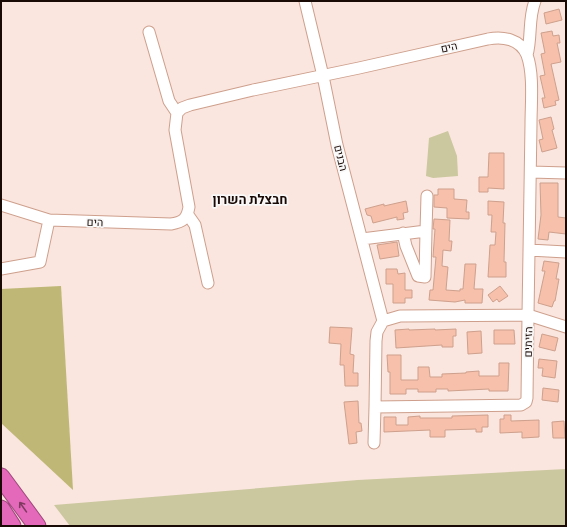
<svg xmlns="http://www.w3.org/2000/svg" width="567" height="527" font-family="'Source Sans 3',Heebo,sans-serif">
  <style>
    .green { fill: #cbc79f }
    .forest { fill: #beb775 }
    .building { fill: #f6c0aa; stroke: #cea08d }
    .lines { fill: none; stroke-linecap: round; stroke-linejoin: round }
    .minor-casing { stroke: #ce9f8c; stroke-width: 13 }
    .highway-casing { stroke: #9d487b; stroke-width: 19 }
    .minor { stroke: #fff; stroke-width: 11 }
    .highway { stroke: #e469ba; stroke-width: 17 }
    .oneway { stroke: #7f3a60 }
    .labels { text-anchor: middle; stroke-width: 3.5; stroke-linejoin: round; paint-order: stroke }
    .street-label { font-size: 11px; fill: #1a0a05; stroke: #f8f8f8 }
    .quarter-label { font-size: 13px; font-weight: bold; fill: #1a0a05; stroke: #f8f8f8 }
  </style>
  <rect width="100%" height="100%" fill="#fae6de"/>
  <!-- green -->
  <path class="green" d="M448,131l9,25 1,20 -25,2 -7,-2 3,-38z
    M566,469v57h-496l-16,-21 304,-25z"/>
  <!-- forest -->
  <path class="forest" d="M61,286l12,204 -72,-67v-134z"/>
  <!-- building -->
  <path class="building" d="M559,9l3,11 -16,4 -2,-11z
    M552,31l1,5 6,-1 1,8h-3l4,19 -10,2 8,36 -4,1 1,4 -12,3 -2,-10h3l-5,-22 5,-1 -4,-21 4,-1 -4,-20z
    M551,117l3,12 -2,1 5,18 -15,4 -3,-12 4,-1 -4,-19z
    M489,153h15v36l-16,-1v4h-9v-15h9z
    M540,183h18v34l8,1v16l-17,-2 -1,8 -10,-1 3,-24z
    M438,189h16v10l13,1 -1,12h3v7l-22,-1v-10l-13,-1v-12h4z
    M406,201l2,11 -5,1 1,6 -7,1v-3l-24,6 -2,-7 -4,-1 -2,-6 19,-5v2z
    M488,201l16,1 -1,21h2l-1,39h2v15h-18l2,-32h5l1,-13h-5l1,-17h-4z
    M434,219l16,1 -1,21h3l-1,10 -8,-1 -1,16 6,1 -2,23 14,1v-2h3l2,-25h11l-2,25h9l-1,14h-17v-3l-10,2 -26,-2 1,-10h3l3,-33h-3l2,-28h-2z
    M397,242l2,14 -19,3 -3,-14z
    M544,261l15,2 -3,16h3l-4,22h-1l-2,6 -14,-4 7,-32h-3z
    M386,269h11l1,5 7,-1v17h7v8h-7v5h-12v-19h-7z
    M500,286l8,10 -9,6 -2,-3 -4,3 -5,-7z
    M330,327l22,1 -2,26 4,1 -1,18h5v13h-13l-1,-21h-4l1,-21 -12,-1z
    M409,329v1l26,-1v1l21,-1v7h-3v11h-11v-2l-46,3 -1,-18z
    M494,330h20l1,14h-21z
    M481,331l1,22 -14,1 -1,-22z
    M542,334l16,4 -3,13 -16,-4z
    M387,355h14v25h17v-13h11l1,10h12v-3l24,-1v-1l13,-1v5h20v-13h10l-1,28h-19v-2l-41,2v-2h-12v3h-18v-3h-12v5h-16v-22h-2z
    M539,359l18,2 -2,17 -13,-2 1,-8h-5z
    M543,388l16,2 -1,12 -16,-2z
    M358,401l1,22h2l1,8 -6,1 1,11 -8,1 -5,-42z
    M488,415v12h-6v5h-6v-3l-31,1v7h-15v-7l-46,2v-15h12v8h12v-8l12,-1v2h32v-2z
    M504,415h7v6l28,-1v17l-17,1v-6l-22,1v-14h4z
    M564,421l1,17h-12l-1,-16z"/>
  <g class="lines">
    <defs>
      <path id="minor" d="M305,1l18,75 14,69 46,176
        M149,32l20,69 8,12
        M527,55c5,-18 1,-36 8,-54
        M531,172l35,1
        M1,205l48,15 122,4c12,-2 16,-5 18,-17l-14,-77 2,-17 5,-5 8,-3 63,-15 106,-22 129,-29c15,-3 32,0 39,16 7,19 4,49 4,69 -1,64 -2,128 -3,191l-1,83 -1,4 -5,3 -146,2 1,-66 1,-9 6,-11 17,-5 128,-1 38,12
        M188,215l7,10 13,58
        M426,231l1,-35
        M362,239l64,-8 -1,46 -7,-1 -12,-30 -3,-13
        M529,250l37,2
        M1,269l39,-7 9,-42
        M374,443l1,-36"/>
      <path id="highway" d="M1,477l36,49
        M1,509l11,17"/>
    </defs>
    <!-- minor casing -->
    <use href="#minor" class="minor-casing"/>
    <!-- highway casing -->
    <use href="#highway" class="highway-casing"/>
    <!-- minor -->
    <use href="#minor" class="minor"/>
    <!-- highway -->
    <use href="#highway" class="highway"/>
  </g>
  <!-- one-way arrows -->
  <defs><path id="oneway-shaft" d="M-6 0H5M1.5-3L5.5 0L1.5 3" fill="none" stroke-width="1.6" stroke-linecap="round" stroke-linejoin="round"/></defs>
  <use class="oneway" href="#oneway-shaft" transform="translate(23 507) rotate(-125)"/>
  <g class="labels">
    <!-- street labels -->
    <g class="street-label">
      <text transform="translate(449 47) rotate(-13)" y="4">הים</text>
      <text transform="translate(341 158) rotate(76)" y="4">הבנים</text>
      <text transform="translate(95 222) rotate(2)" y="4">הים</text>
      <text transform="translate(528 342) rotate(-89)" y="4">הזיתים</text>
    </g>
    <!-- quarter labels -->
    <g class="quarter-label">
      <text x="250" y="204">חבצלת השרון</text>
    </g>
  </g>
  <!-- border -->
  <rect width="567" height="527" fill="none" stroke="#1a0a05" stroke-width="4"/>
</svg>
